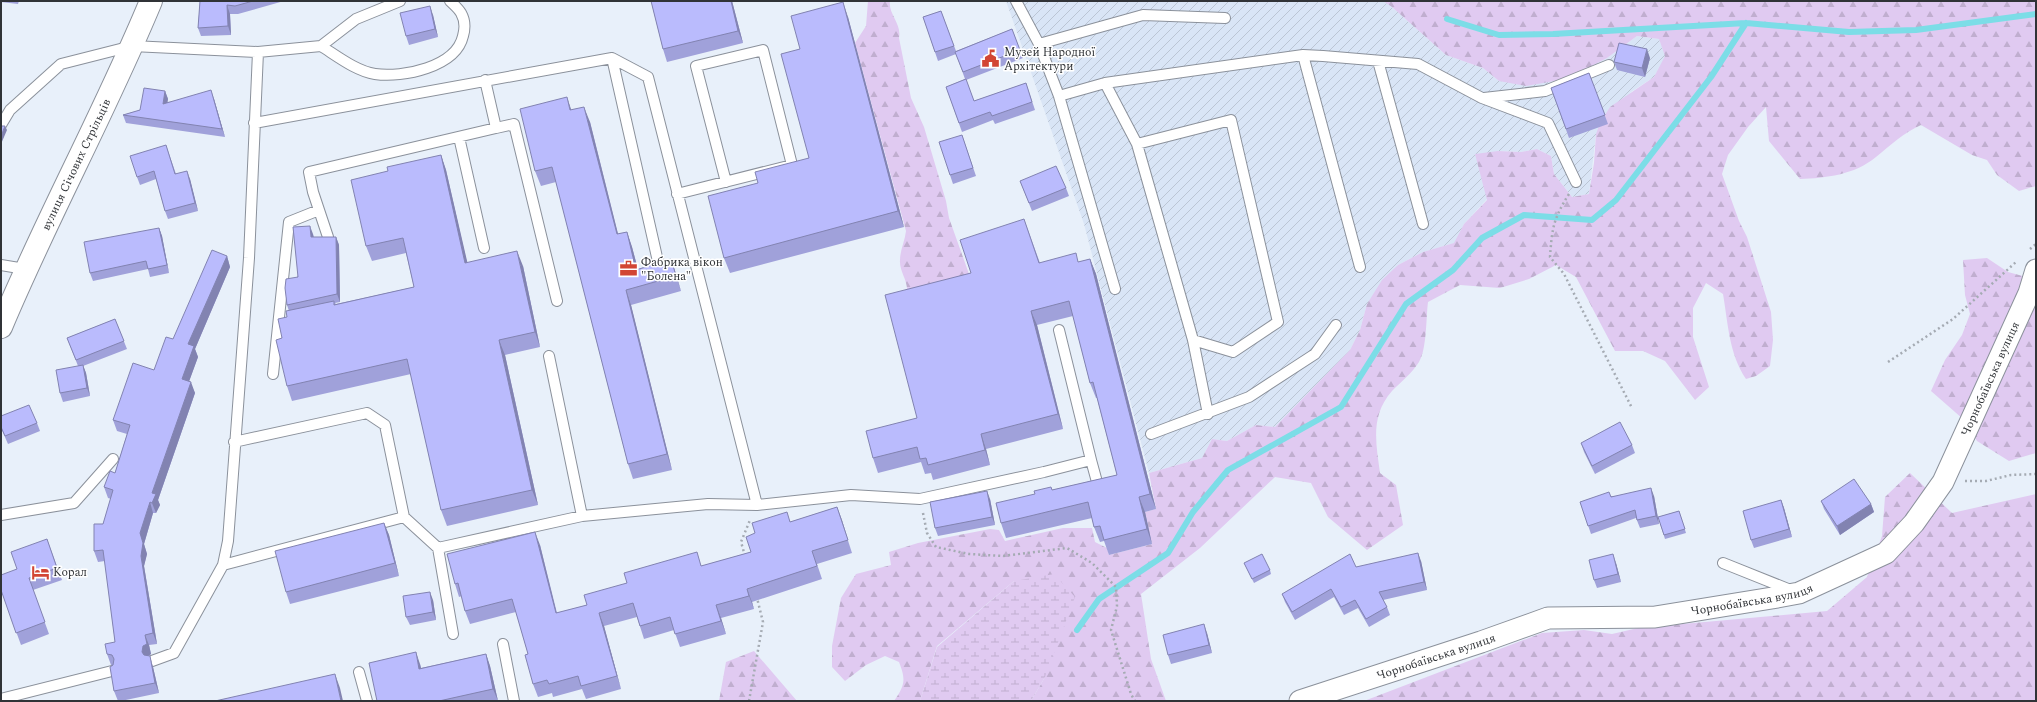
<svg xmlns="http://www.w3.org/2000/svg" width="2037" height="702" font-family="Spectral,serif">
  <style>
    .industrial { fill: url(#industrial-furrows) }
    .forest { fill: url(#forest-firs) }
    .wetland { fill: url(#wetland-marsh) }
    .lines { fill: none; stroke-linecap: round; stroke-linejoin: round }
    .stream { stroke: #7cdde7; stroke-width: 6 }
    .service-casing { stroke: #8b919b; stroke-width: 12 }
    .minor-casing { stroke: #8b919b; stroke-width: 23 }
    .primary-casing { stroke: #8b919b; stroke-width: 24 }
    .path { stroke: #a5abb3; stroke-width: 2.5; stroke-dasharray: 2 3; stroke-linecap: butt }
    .service { stroke: #fff; stroke-width: 10 }
    .minor { stroke: #fff; stroke-width: 21 }
    .primary { stroke: #fff; stroke-width: 22 }
    .wall { fill: #a0a1da }
    .shaded-wall { fill: #8283b1 }
    .building { fill: #babbfd; stroke: #8283b1 }
    .labels { text-anchor: middle; stroke-width: 3; stroke-linejoin: round; paint-order: stroke }
    .poi-label { font-size: 12px; fill: #303337; stroke: #fff; text-anchor: start }
    .street-label { font-size: 12px; fill: #303337; stroke: #fff }
  </style>
  <defs>
    <pattern id="industrial-furrows" width="10" height="10" patternUnits="userSpaceOnUse"><rect width="10" height="10" fill="#d9e5f6"/><path d="M-1 1l2-2M0 10L10 0M9 11l2-2" fill="none" stroke="#bbc5d4"/></pattern>
    <pattern id="forest-firs" width="22" height="20" patternUnits="userSpaceOnUse"><rect width="22" height="20" fill="#e0caf1"/><path d="M5 1l3.5 6h-7zM16 11l3.5 6h-7z" fill="#c0aecf"/></pattern>
    <pattern id="wetland-marsh" width="20" height="14" patternUnits="userSpaceOnUse"><rect width="20" height="14" fill="#e0caf1"/><path d="M1 5h8M5 5V1M11 12h8M15 12V8" fill="none" stroke="#c0aecf"/></pattern>
  </defs>
  <rect width="100%" height="100%" fill="#e8f0fa"/>
  <!-- industrial -->
  <path class="industrial" d="M1006,1h377l9,6 54,48 37,13 16,13 83,-10 25,-13 30,-22 22,3 7,17 -12,21 -23,15 -35,42 -7,60 -17,3 -18,-23 -3,-18 -14,-7 -16,3 -23,-1 -11,48 -23,25 -9,19 -32,9 -25,13 -31,39 -7,26 -10,20 -75,77 -19,-2 -29,16 -15,-2 -10,19 -53,15 -65,-249z"/>
  <!-- forest -->
  <path class="forest" d="M868,1h22c-2,13 12,23 9,37l12,60 13,29 22,74 3,17 20,56 -62,18c1,-12 -8,-21 -7,-32 0,-10 5,-19 6,-29l-51,-188 11,-17z
    M1383,1h653v185l-17,5 -22,-16 -10,-15 -15,-5 -51,-30c-18,8 -30,20 -45,32 -22,18 -50,21 -76,22l-31,-38 -3,-34 -18,20 -20,28 -6,19 17,47 8,16 24,75 2,28 -3,26 -14,10 -10,3c-17,-25 -18,-56 -23,-85l-17,-11 -13,25v29l16,50 -14,13 -30,-39 -22,-10h-28l-39,-74 -20,-12 -27,14 -29,9 -40,-3 -32,17c-2,15 -1,47 -9,60 -7,11 -18,20 -27,29 -22,25 -16,52 -12,82l16,12 7,40 -36,25 -39,-33 -17,-34 -36,-6 -75,71 -59,46 10,65 15,42h-135l14,-24 -31,-96 -77,65 -17,55h-26c11,-16 12,-21 5,-39l-14,-6 -19,9 -21,16 -13,-14v-21l9,-48 15,-24 35,-9 -2,-13 29,-9 72,-14 9,1 6,11 58,-13h29l3,14 12,6 2,7 43,-11 -7,-32 11,-3 -7,-36 53,-15 10,-19 15,2 29,-16 19,2 75,-77 10,-20 7,-26 15,-24 16,-15 25,-13 31,-9 10,-19 23,-24 -12,-46 23,-3 23,1 16,-3 14,7 3,18 18,23 17,-3 5,-31 2,-29 4,-11 10,-16 44,-30 11,-21 -6,-17 -22,-3 -30,22 -25,13 -22,9 -34,6 -27,-5 -16,-13 -37,-13 -54,-48z
    M1987,258l21,14 22,6 6,-4v179l-27,8 -32,-20 -14,-22 -32,-28 14,-31 17,-25 8,-21 -5,-19 -2,-35z
    M1910,473l42,40 84,-19v207h-672l178,-68 42,-3 28,4 26,-6 189,-17 40,-34 15,-41 3,-39z
    M754,651l43,50h-78l7,-39z"/>
  <!-- wetland -->
  <path class="wetland" d="M1054,574l21,23 -30,80 -14,24h-111l17,-54 77,-66z"/>
  <g class="lines">
    <!-- stream -->
    <path class="stream" d="M1447,19l52,16 54,-1 193,-11 103,9 67,-2 120,-16
      M1077,630l22,-31 69,-46 25,-41 35,-42 113,-63 65,-103 47,-34 29,-32 42,-23 68,5 24,-20 95,-123 35,-54"/>
    <defs>
      <path id="service" d="M1016,1l23,43 20,52 46,-13 198,-28 20,1 95,8 64,34 66,25 28,59
        M1039,44l104,-29 82,3
        M321,46c16,10 35,25 54,28 28,4 81,-7 88,-38 2,-7 2,-16 -2,-23 -3,-5 -7,-8 -11,-12
        M1303,55l57,212
        M612,58l47,208
        M1378,61l45,163
        M1105,83l32,61 56,196 15,74
        M1059,96l56,193
        M1484,98l61,-7 64,-26
        M254,123l358,-65 36,19 109,428
        M1,125l9,-15 51,-46 71,-18 126,6 63,-6 35,-27 44,-18
        M496,128l18,-4 43,177
        M459,137l25,111
        M1137,144l94,-24 47,202 -45,30 -40,-12
        M677,194l115,-29 -29,-115 -67,16 30,116
        M328,237l-15,-45 -4,-20 187,-44 -11,-48
        M1,265l24,4
        M549,356l33,160
        M273,374l16,-152 30,-12
        M1151,434l98,-37 66,-43 21,-29
        M234,442l133,-29 18,12 19,92
        M1091,460l6,22
        M1,515l73,-12 39,-44
        M438,548l15,86
        M1723,563l70,28
        M223,565l181,-48 34,31 144,-32 126,-12 49,1 94,-10 69,4 124,-27 47,-12 -32,-130
        M503,644l11,57
        M152,661l22,-8 49,-88 5,-24 21,-283 9,-206
        M359,672l8,29
        M1,699l111,-28"/>
      <g id="minor">
        <path id="s1" d="M1300,701l181,-59 67,-24 107,-1 117,-19 27,-5 87,-40 28,-30 29,-41 86,-189 7,-23"/>
      </g>
      <g id="primary">
        <path id="s2" d="M1,327c46,-110 104,-215 150,-326"/>
      </g>
    </defs>
    <!-- service casing -->
    <use href="#service" class="service-casing"/>
    <!-- minor casing -->
    <use href="#minor" class="minor-casing"/>
    <!-- primary casing -->
    <use href="#primary" class="primary-casing"/>
    <!-- path -->
    <path class="path" d="M1569,194c-16,25 -17,35 -19,63l14,17 68,134
      M2030,249l6,-5
      M1888,362l65,-43 63,-57
      M1965,481h21l25,-6 25,-1
      M923,513l4,20 9,14 33,7 34,2 64,-8 25,15 24,24 1,19 -6,24 20,64 4,7
      M745,556l-4,-14 9,-22
      M749,701l14,-79 -6,-24"/>
    <!-- service -->
    <use href="#service" class="service"/>
    <!-- minor -->
    <use href="#minor" class="minor"/>
    <!-- primary -->
    <use href="#primary" class="primary"/>
  </g>
  <!-- wall -->
  <path class="wall" d="M1,1h18l-1,3 -17,-2z
    M200,1h84l-46,13h-8l1,21 -30,1 -3,-8z
    M651,1h81l11,42 -76,19 -4,-13z
    M941,11l15,40 56,-22 11,29 -57,22 8,21 52,-18 9,27 -40,14 -2,-4 -31,12 -16,-45 19,-8 -9,-25 -18,7 -15,-44z
    M433,15l5,22 -29,8 -3,-9z
    M848,17l56,210 -174,46 -6,-15 34,-75 51,-25 -9,-109z
    M1650,58l-5,19 -28,-7 -3,-8z
    M1589,73l19,51 -39,14 -18,-50z
    M165,91l3,8 -1,3 47,-3 11,38 -99,-14 -3,-8 17,-5z
    M571,110l19,12 28,112 9,-2 5,15 6,22 33,-10 5,15 5,17 -50,14 41,165 -39,9 -5,-15 -72,-282 -15,4 -6,-15z
    M962,135l14,41 -23,8 -3,-9z
    M166,145l10,29 14,5 8,32 -30,8 -3,-8 -9,-32 -16,6 -3,-8z
    M441,155l5,15 21,93 56,3 17,81 -35,8 33,150 -91,21 -6,-16 -30,-136 -119,27 -5,-15 -5,-48 7,-27 -2,-6 26,-71 1,3h22l3,8 1,57 -5,1 1,1 78,-17 -8,-34 -34,8 -6,-15 22,-75z
    M1020,181l46,7 3,8 -37,15z
    M1024,219l16,44 39,-1 11,-3 6,15 60,235 -11,3 7,32 -43,11 -5,-14 -4,1 -6,-15 -2,-9 -86,20 -5,-15 51,-33 65,-15 -20,-77h-1l-6,-15 -17,-67 -36,9 26,104 -77,20 4,16 -57,15 -2,-7 -6,1 -4,-12 -43,11 -5,-15 44,-40 54,-145z
    M159,228l3,8 7,37 -19,4 -2,-8 -55,12 -3,-8z
    M227,256l3,11 -35,82 3,8 -9,24 6,12 -37,107 2,5 -4,8h-3l-9,31 3,10 -3,12 13,78 -8,1 2,9 -3,2 5,11 6,26 -38,8h-3l-4,-10 -2,-26h-1l-4,-11 8,-12 -10,-81 -7,1 -4,-11 9,-27 8,-25 -3,-1 -4,-11 11,-14 12,-39 -10,-3 -4,-11 41,-50z
    M115,319l12,30 -44,17 3,7 4,23 -27,6 -3,-9 18,-27 -11,-28z
    M1,416l36,7 3,8 -32,13 -7,-16z
    M1581,443l51,2 3,8 -40,21 -11,-22z
    M1611,496h43l5,28 -19,4 -4,-10 -45,16 -11,-32z
    M990,499l5,26 -57,11 -3,-8z
    M1781,500l3,8 8,29 -38,11 -3,-8z
    M1821,501l50,3 3,8 -34,23 -16,-26z
    M837,507l15,46 -35,11 5,15 -70,23 2,7 -33,9 5,16 -46,13 -6,-17 -30,9 -7,-22 -33,9 17,63 -35,10 -4,-10 -29,8 -1,-4 -14,4 -5,-13 -5,-30 -12,-42 -46,12 -5,-13 -3,-15 -3,1 -4,-13 85,-39 17,68 30,-8 115,-39 49,-14 39,-30z
    M1679,511l7,22 -21,6 -7,-22z
    M384,523l5,12 10,41 -109,28 -4,-12z
    M47,539l15,41 -29,10 16,44 -28,11 -20,-55 16,-21z
    M1421,561l6,29 -44,10 4,7 3,8 -21,12 -11,-19 -14,7 -10,-18 -39,23 -10,-18 -3,-8 74,-27z
    M1244,563l26,7 1,4 -17,9z
    M1616,563l5,19 -24,6 -3,-8z
    M433,600l3,20 -26,5 -4,-8z
    M1207,633l5,20 -41,11 -3,-9z
    M486,654l4,12 8,35h-121l43,-37 1,4z"/>
  <!-- shaded-wall -->
  <path class="shaded-wall" d="M731,1h1l11,42 -5,-12z
    M843,2l5,15 56,210 -6,-16z
    M227,5l3,9 1,21 -3,-9z
    M430,6l3,9 5,22 -3,-8z
    M1647,49l3,9 -5,19 -3,-9z
    M211,90l3,9 11,38 -3,-8z
    M165,91l3,8 -2,13 -3,-8z
    M567,97l5,15 -2,-2z
    M584,107l6,15 32,128 -5,-16z
    M5,126l2,4 -6,14v-8z
    M441,155l5,15 25,108 -6,-15z
    M187,171l3,8 8,32 -3,-8z
    M310,226l3,8 1,11 -3,-8z
    M159,228l3,8 7,37 -2,-8z
    M627,232l5,15 10,38 -6,-15z
    M336,237l3,8 1,57 -3,-8z
    M517,251l6,15 17,81 -5,-15z
    M227,256l3,11 -35,82 3,8 -12,33 -4,-11 6,-35z
    M671,259l5,15 5,17 -5,-15z
    M1090,259l6,15 60,235 -6,-15z
    M626,290l5,15 41,165 -5,-16z
    M1031,311l6,14 26,104 -5,-15z
    M499,340l6,15 33,150 -6,-15z
    M83,365l3,8 4,23 -3,-8z
    M191,382l4,11 -37,107 2,5 -4,8 -4,-10v-10z
    M981,434l5,15 4,16 -5,-15z
    M1651,488l3,8 5,28 -3,-8z
    M987,491l3,8 5,26 -3,-8z
    M1139,497l6,15 7,32 -5,-15z
    M1781,500l3,8 8,29 -3,-8z
    M150,502l3,11 -9,31 3,10 -3,12 13,78 -4,-11 -12,-77 -1,-23z
    M1871,504l3,8 -34,23 -3,-9z
    M837,507l5,13 10,33 -4,-13z
    M384,523l5,12 10,41 -4,-13z
    M535,532l5,13 20,82 -4,-14z
    M1418,553l3,8 6,29 -3,-8z
    M1613,554l3,9 5,19 -3,-8z
    M747,589l5,13 2,7 -5,-13z
    M430,592l3,8 3,20 -3,-8z
    M716,605l5,13 5,16 -5,-13z
    M599,613l5,13 17,63 -4,-13z
    M1204,624l3,9 5,20 -3,-8z
    M145,635l4,10 2,9 -4,3 -1,6 -4,-11z
    M416,652l4,12 4,17 -5,-12z
    M486,654l4,12 8,35 -5,-12z
    M150,656l3,11 6,26 -4,-10z
    M335,674l5,14 3,13h-2z"/>
  <!-- building -->
  <path class="building" d="M200,1h53l-18,5 -8,-1 1,21 -30,2z
    M651,1h80l7,30 -75,18z
    M843,2l55,209 -174,47 -16,-62 50,-13 -3,-11 54,-14 -28,-104 19,-5 -9,-33z
    M430,6l5,23 -29,7 -6,-23z
    M941,11l13,35 -19,6 -12,-35z
    M1012,29l8,21 -57,22 -8,-20z
    M1619,43l28,6 -5,19 -28,-6z
    M1589,73l16,42 -39,14 -15,-41z
    M966,79l8,22 52,-18 6,19 -40,14 -2,-4 -31,11 -13,-36z
    M144,88l21,3 -2,13 48,-14 11,39 -99,-14 17,-5z
    M567,97l3,13 14,-3 33,127 10,-2 9,38 35,-11 5,17 -50,14 41,164 -39,10 -76,-297 -17,4 -15,-62z
    M1,126h4l-4,10z
    M962,135l11,33 -23,7 -11,-33z
    M166,145l9,29 12,-3 8,32 -30,8 -11,-40 -17,6 -7,-21z
    M441,155l24,108 52,-12 18,81 -36,8 33,150 -91,20 -34,-151 -120,27 -11,-46 6,-2 -4,-19 9,-2 -1,-6 48,-10v4l80,-18 -11,-49 -37,8 -15,-66 37,-9 -1,-4z
    M1056,166l10,22 -37,15 -9,-22z
    M1024,219l15,44 37,-10 2,9 12,-3 60,235 -11,3 8,32 -43,11 -4,-14 -6,1 -6,-25 -87,21 -5,-20 39,-9 -1,-3 17,-4 1,3 65,-15 -24,-93 -3,1 -21,-82 -38,10 27,103 -77,20 4,16 -57,15 -2,-7 -6,1 -3,-12 -44,11 -7,-27 51,-13 -32,-123 86,-22 -11,-33z
    M310,226l1,11h25l1,57 -50,11 -2,-17 1,-9 12,-2 -5,-50z
    M159,228l8,37 -19,4 -2,-8 -56,12 -6,-31z
    M212,250l15,6 -39,88 6,2 -12,33 9,3 -39,111 4,1 -4,9 -2,-1 -10,31 3,10 -2,13 12,77 -8,2 2,9 -4,2 -1,6 2,3 6,1 5,27 -41,8 -4,-24 3,-2 1,-6 -2,-4 -5,-1 -2,-10 10,-2 -12,-92 -9,1v-27h9l10,-34 -9,-3 6,-16 5,2 15,-48 -17,-5 20,-57 21,7 12,-33 7,2z
    M115,319l9,22 -48,19 -9,-22z
    M83,365l4,23 -27,5 -4,-23z
    M29,405l8,18 -32,13 -4,-9v-11z
    M1620,422l12,23 -40,21 -11,-23z
    M1854,479l17,25 -34,22 -16,-25z
    M1651,488l5,28 -19,4 -2,-10 -47,16 -8,-24 29,-10 2,5z
    M987,491l5,26 -57,11 -5,-26z
    M1781,500l8,29 -38,11 -8,-29z
    M837,507l11,33 -36,11 5,15 -70,23 2,7 -33,9 5,16 -46,13 -5,-17 -30,9 -7,-23 -34,10 18,63 -36,10 -3,-10 -29,8 -2,-4 -14,4 -8,-29 3,-1 -16,-55 -47,12 -7,-28 -3,1 -8,-30 88,-22 21,81 31,-8 -3,-10 43,-12 -3,-10 73,-21 4,14 50,-14 -5,-15 9,-4 -3,-10 35,-11 3,10z
    M1679,511l6,18 -21,6 -6,-18z
    M384,523l11,40 -109,29 -11,-41z
    M47,539l10,29 -28,10 16,44 -29,11 -15,-43v-15l16,-6 -6,-17z
    M1418,553l6,29 -45,10 8,15 -21,12 -11,-19 -14,7 -10,-18 -39,23 -10,-18 68,-40 6,13z
    M1262,554l8,16 -18,9 -8,-16z
    M1613,554l5,20 -24,6 -5,-20z
    M430,592l3,20 -27,5 -3,-21z
    M1204,624l5,21 -41,10 -5,-20z
    M416,652l3,17 67,-15 7,35 -54,12h-62l-8,-38z
    M335,674l6,27h-126z"/>
  <!-- icons -->
  <defs>
    <symbol id="civic-bare" viewBox="-9 -9 18 18"><path d="M-.6-6.5H3V-4.5H.6V-3L4-1V1h2V6H-6V1h2V-1L-.6-3ZM-1.2 2.5V6h2.4V2.5Z" fill="#d24534" stroke="#fff" stroke-width="2.5" paint-order="stroke"/></symbol>
    <symbol id="office-bare" viewBox="-9 -9 18 18"><path d="M-6-3h4V-5.5h4V-3h4V5H-6ZM-1-4.5V-3h2v-1.5ZM-6 0V1H6V0Z" fill="#d24534" stroke="#fff" stroke-width="2.5" paint-order="stroke"/></symbol>
    <symbol id="hotel-bare" viewBox="-9 -9 18 18"><path d="M-6-4.5h1.5V1H6V5H4.5V3h-9V5H-6ZM-4 0a1.8 1.8 0 1 1 3.6 0ZM.5 0V-2.5h3Q6-2.5 6 0Z" fill="#d24534" stroke="#fff" stroke-width="2.5" paint-order="stroke"/></symbol>
  </defs>
  <g fill-rule="evenodd">
    <use href="#civic-bare" x="978" y="46" width="25" height="25"/>
    <use href="#office-bare" x="616" y="256" width="25" height="25"/>
    <use href="#hotel-bare" x="28" y="560" width="25" height="25"/>
  </g>
  <g class="labels">
    <!-- poi labels -->
    <g class="poi-label">
      <text x="1004" y="56">Музей Народної<tspan x="1004" dy="14">Архітектури</tspan></text>
      <text x="641" y="266">Фабрика вікон<tspan x="641" dy="14">"Болена"</tspan></text>
      <text x="53" y="576">Корал</text>
    </g>
    <!-- street labels -->
    <g class="street-label">
      <text dy="4" stroke="none"><textPath href="#s2" startOffset="179">вулиця Січових Стрільців</textPath></text>
      <text dy="4" stroke="none"><textPath href="#s1" startOffset="815">Чорнобаївська вулиця</textPath></text>
      <text dy="4" stroke="none"><textPath href="#s1" startOffset="467">Чорнобаївська вулиця</textPath></text>
      <text dy="4" stroke="none"><textPath href="#s1" startOffset="143">Чорнобаївська вулиця</textPath></text>
    </g>
  </g>
  <!-- border -->
  <rect width="2037" height="702" fill="none" stroke="#303337" stroke-width="4"/>
</svg>
